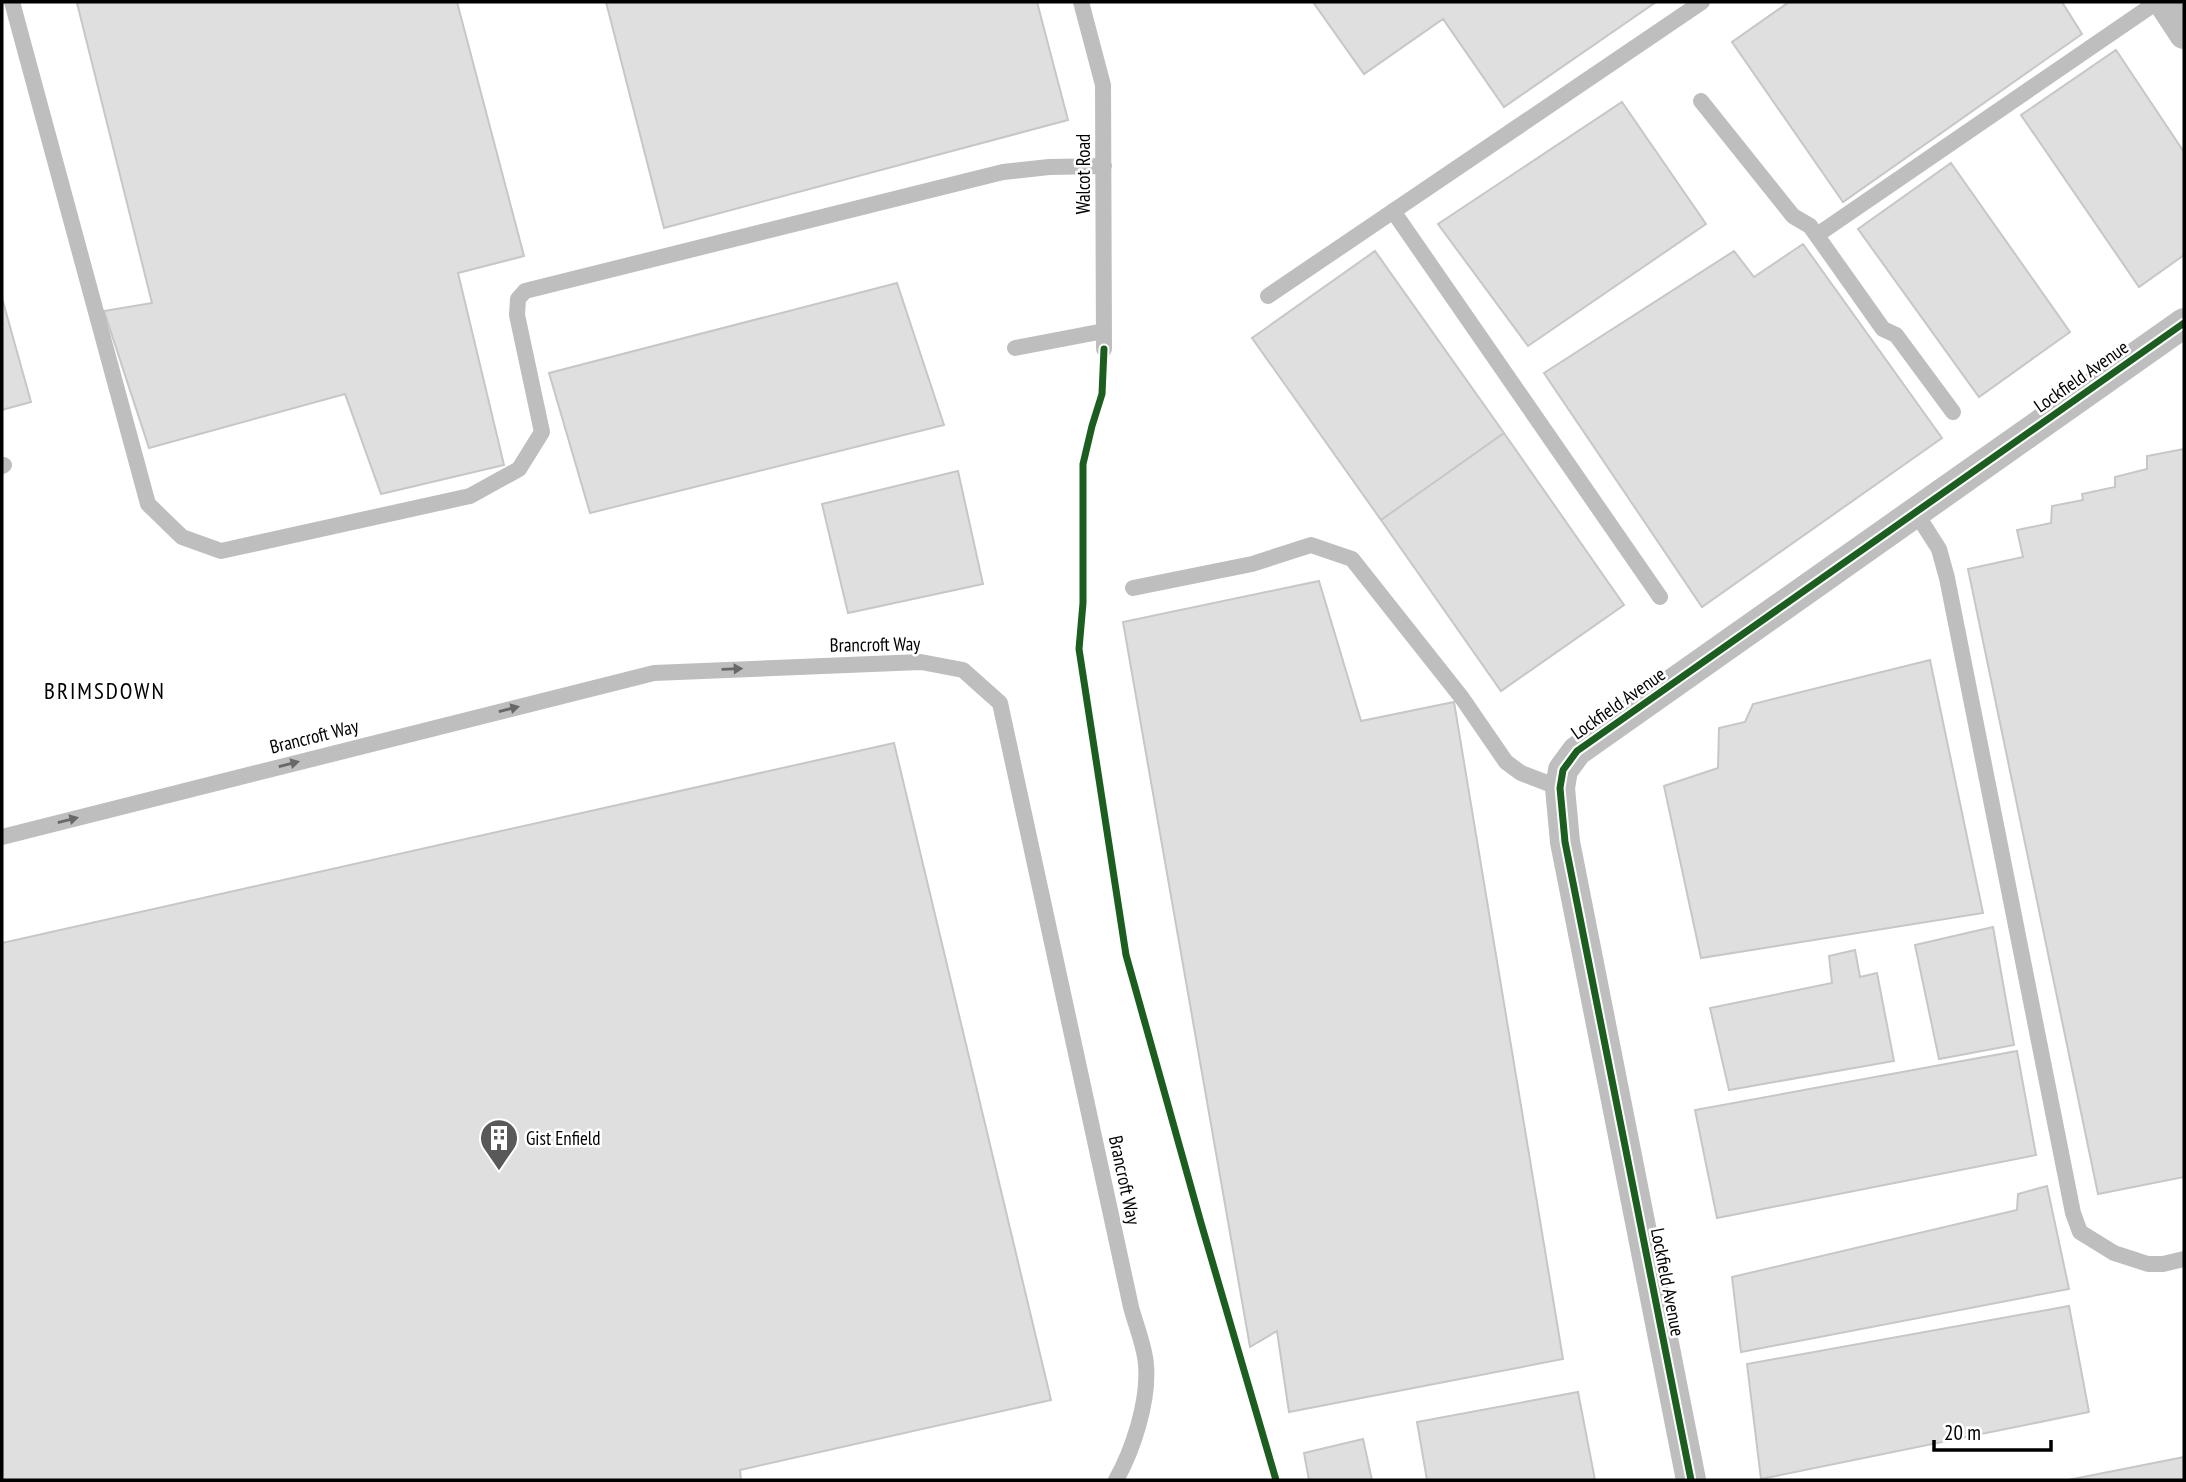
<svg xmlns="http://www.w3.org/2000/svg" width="2186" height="1482" font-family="'PT Sans Narrow',sans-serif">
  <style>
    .building { fill: #dfdfdf; stroke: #c7c7c7; stroke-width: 2 }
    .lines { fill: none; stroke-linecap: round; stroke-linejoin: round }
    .service { stroke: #bebebe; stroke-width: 16 }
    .minor { stroke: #bebebe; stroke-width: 30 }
    .cycleway-casing { stroke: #fff; stroke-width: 11 }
    .cycleway { stroke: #1b5e20; stroke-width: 7 }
    .oneway { fill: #686868 }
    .labels { text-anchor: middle; stroke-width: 5; stroke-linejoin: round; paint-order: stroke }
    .street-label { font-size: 19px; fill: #000; stroke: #fff }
    .poi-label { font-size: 19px; fill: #000; stroke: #fff; text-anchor: start }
    .quarter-label { font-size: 23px; letter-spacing: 2px; fill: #000; stroke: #fff }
  </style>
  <rect width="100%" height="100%" fill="#fff"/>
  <!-- building -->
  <path class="building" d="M83,2h374l67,254 -66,17 46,192 -123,29 -36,-100 -196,54 -45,-137 48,-8 -75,-300z
    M606,2h431l31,118 -404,108z
    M1313,2h343l-152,105 -61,-88 -79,55z
    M1789,2h273l20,32 -239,168 -111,-160z
    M2116,50l68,102v103l-45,32 -118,-172z
    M1622,102l84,122 -178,122 -90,-122z
    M1951,163l119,169 -91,65 -121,-168z
    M1803,244l139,194 -240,169 -158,-234 190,-122 20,26z
    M1375,251l129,182 -123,87 -129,-182z
    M897,283l47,142 -354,88 -41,-140z
    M2,298l29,104 -29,8z
    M1504,433l120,172 -123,86 -120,-171z
    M2184,449v728l-86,17 -130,-625 55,-12 -6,-27 34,-7 1,-17 31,-6 -1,-6 33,-7v-10l32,-8v-13z
    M958,471l25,113 -135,29 -26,-109z
    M1319,581l42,140 93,-19 109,657 -274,53 -12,-81 -27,16 -127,-725z
    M1930,660l53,253 -282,45 -37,-172 54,-18 1,-40 26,-6 8,-18z
    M894,743l157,657 -311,70 1,10h-739v-537z
    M1993,927l21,118 -75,14 -24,-114z
    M1855,950l5,27 17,-4 17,88 -165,29 -19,-82 122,-25 -3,-27z
    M2017,1051l19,104 -319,63 -22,-108z
    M2047,1186l22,103 -328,63 -9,-75 285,-67 1,-16z
    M2069,1306l20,106 -328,67 -14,-115z
    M1578,1392l17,88h-168l-10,-58z
    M1363,1439l9,41h-63l-5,-27z
    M2184,1457v23h-116z"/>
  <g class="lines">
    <!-- service -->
    <path class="service" d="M12,2l136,502 34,33 39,14 249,-55 49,-27 23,-37 -25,-117 1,-16 7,-8 478,-119 46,-5 55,-1
      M1081,2l22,83 1,264
      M1701,101l92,115 17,10 73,103 13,6 57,77
      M1393,211l267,386
      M1817,235l340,-233
      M1268,296l434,-294
      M1015,348l89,-17
      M2,466l2,-1
      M1916,513l23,36 8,29 126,635 7,19 34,21 34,11h15l21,-5
      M1133,588l119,-24 59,-19 41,14 110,139 44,64 15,11 39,15
      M2,837l652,-164 267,-11 42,8 37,33 131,604c5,19 14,40 15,58 3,36 -13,85 -30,115"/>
    <!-- minor -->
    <path class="minor" d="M2163,2l21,32
      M1691,1480l-126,-638 -5,-54 3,-18 14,-19 607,-428"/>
    <defs>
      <path id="cycleway" d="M1104,349l-2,45 -10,32 -9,38v139l-4,46 47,306 75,268 75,257
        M1691,1480l-126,-638 -5,-54 3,-18 14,-19 607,-428"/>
    </defs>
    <!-- cycleway casing -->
    <use href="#cycleway" class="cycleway-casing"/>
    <!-- cycleway -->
    <use href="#cycleway" class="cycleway"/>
  </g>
  <!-- one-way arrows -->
  <defs><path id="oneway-solid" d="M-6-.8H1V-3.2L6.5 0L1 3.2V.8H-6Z" transform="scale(1.75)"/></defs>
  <g class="oneway">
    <use href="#oneway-solid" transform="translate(732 669) rotate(-2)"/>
    <use href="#oneway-solid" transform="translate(509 709) rotate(-14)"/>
    <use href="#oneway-solid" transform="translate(289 764) rotate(-14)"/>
    <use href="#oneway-solid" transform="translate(68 820) rotate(-14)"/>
  </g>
  <!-- icons -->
  <defs>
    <symbol id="building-pin" viewBox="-11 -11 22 30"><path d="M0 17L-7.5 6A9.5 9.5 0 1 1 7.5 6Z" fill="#595959" stroke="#fff"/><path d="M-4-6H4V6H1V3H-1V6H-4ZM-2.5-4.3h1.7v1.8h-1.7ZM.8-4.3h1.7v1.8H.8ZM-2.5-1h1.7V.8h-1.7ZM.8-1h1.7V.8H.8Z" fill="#fff"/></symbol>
  </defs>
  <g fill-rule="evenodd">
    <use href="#building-pin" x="477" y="1116" width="44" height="60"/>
  </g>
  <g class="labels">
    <!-- street labels -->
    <g class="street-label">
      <text transform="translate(1083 174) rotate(-90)" y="7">Walcot Road</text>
      <text transform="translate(2081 376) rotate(-35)" y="7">Lockfield Avenue</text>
      <text transform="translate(875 644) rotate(-1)" y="7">Brancroft Way</text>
      <text transform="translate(1618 703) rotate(-35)" y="7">Lockfield Avenue</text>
      <text transform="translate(314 736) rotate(-14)" y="7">Brancroft Way</text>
      <text transform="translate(1125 1180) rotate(78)" y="7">Brancroft Way</text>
      <text transform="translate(1668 1282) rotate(79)" y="7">Lockfield Avenue</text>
    </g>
    <!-- poi labels -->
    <g class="poi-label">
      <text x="526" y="1145">Gist Enfield</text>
    </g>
    <!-- quarter labels -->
    <g class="quarter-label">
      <text x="105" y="699">BRIMSDOWN</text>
    </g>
  </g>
  <!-- border -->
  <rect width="2186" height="1482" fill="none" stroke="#000000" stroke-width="7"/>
  <!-- scale -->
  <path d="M1934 1440v10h117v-10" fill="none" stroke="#000000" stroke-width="3.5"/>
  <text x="1944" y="1440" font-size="21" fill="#000000" stroke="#ffffff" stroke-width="5" paint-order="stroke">20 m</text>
</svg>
